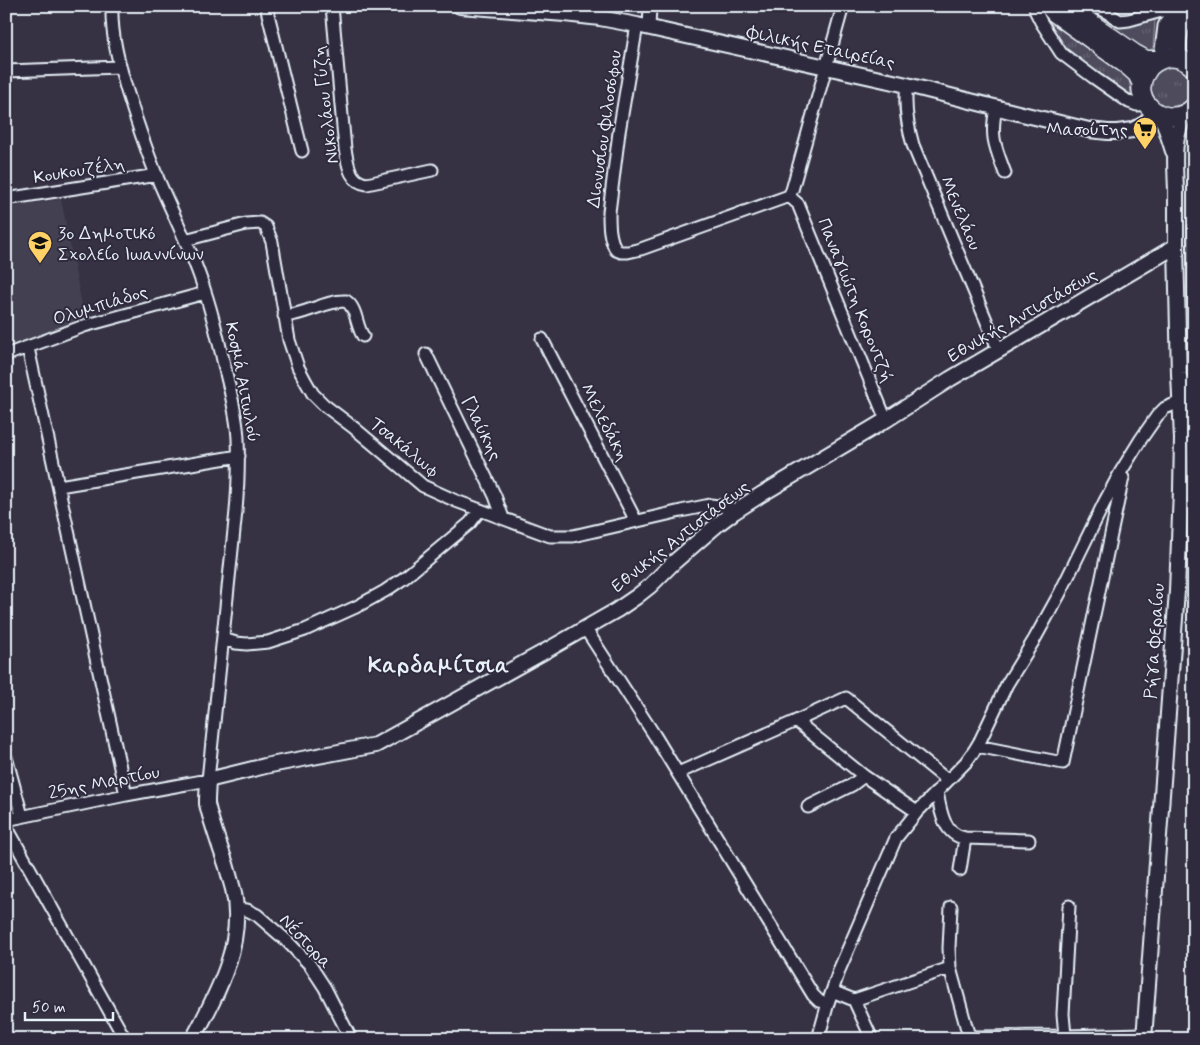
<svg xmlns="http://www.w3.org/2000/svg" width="1200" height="1045" font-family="Mynerve,sans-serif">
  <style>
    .built { fill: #433f51 }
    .grass { fill: url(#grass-tufts); stroke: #9a9eaa }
    .park { fill: url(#park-dots); stroke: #9a9eaa }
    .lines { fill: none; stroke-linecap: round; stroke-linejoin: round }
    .minor-casing { stroke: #e8f1f8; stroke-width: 15 }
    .tertiary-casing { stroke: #e8f1f8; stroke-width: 18 }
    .secondary-casing { stroke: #e8f1f8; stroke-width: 19 }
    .primary-casing { stroke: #e8f1f8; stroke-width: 21 }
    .minor { stroke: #2f2a3d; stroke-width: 11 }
    .tertiary { stroke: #2f2a3d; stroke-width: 14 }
    .secondary { stroke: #2f2a3d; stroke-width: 15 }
    .primary { stroke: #2f2a3d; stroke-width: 18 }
    .labels { text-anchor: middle; stroke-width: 4; stroke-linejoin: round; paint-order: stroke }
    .street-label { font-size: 18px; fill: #e8f1f8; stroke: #2f2a3d }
    .poi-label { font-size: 18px; fill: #e8f1f8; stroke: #2f2a3d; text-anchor: end }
    .district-label { font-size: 22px; font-weight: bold; letter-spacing: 1px; fill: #e8f1f8; stroke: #2f2a3d }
  </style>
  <defs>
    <pattern id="grass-tufts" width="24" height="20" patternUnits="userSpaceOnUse" patternTransform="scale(1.25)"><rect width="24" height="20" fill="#4d4b5c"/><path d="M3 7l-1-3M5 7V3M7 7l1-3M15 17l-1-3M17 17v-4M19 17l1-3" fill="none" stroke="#676574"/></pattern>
    <pattern id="park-dots" width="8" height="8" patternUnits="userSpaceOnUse" patternTransform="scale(1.25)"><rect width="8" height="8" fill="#4d4b5c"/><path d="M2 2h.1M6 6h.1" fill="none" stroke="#676574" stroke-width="1.8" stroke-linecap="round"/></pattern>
  </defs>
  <rect width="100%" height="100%" fill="#363244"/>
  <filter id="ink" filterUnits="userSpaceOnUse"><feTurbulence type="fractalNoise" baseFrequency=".02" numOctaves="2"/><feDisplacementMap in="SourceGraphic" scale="10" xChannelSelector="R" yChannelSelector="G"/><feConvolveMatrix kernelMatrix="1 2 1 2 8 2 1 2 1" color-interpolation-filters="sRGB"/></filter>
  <g filter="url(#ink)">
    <!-- built -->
    <path class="built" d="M61,199l24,121 -60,23 -19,3v-138z"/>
    <!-- grass -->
    <path class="grass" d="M1082,6h7l30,20 31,-7 5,1 -2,28 -4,3h-4z
      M1047,22l8,4 74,52 2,14 -1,2h-2l-8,-4 -56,-41z
      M1150 87a21 21 0 1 1 42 0a21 21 0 1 1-42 0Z"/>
    <!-- park -->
    <path class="park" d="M1194,224v127l-6,6 -1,-132z"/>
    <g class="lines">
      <defs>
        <path id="minor" d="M266,6l36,145
          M332,6l13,143c3,15 4,33 22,35l65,-14
          M1035,6l1,6 5,10 20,31 32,24 36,25 8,3 10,-1
          M1097,6l23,15 9,-1 47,-13
          M1184,17l10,11
          M637,25l-18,107 -10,80c0,13 0,26 7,38l5,2h7l13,-3 148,-53 3,-6 51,-184
          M649,28l1,-22
          M6,71l114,-4
          M907,85c-3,21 0,39 6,60l86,206
          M996,108c-6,29 -1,38 9,65
          M789,196l9,8 88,216
          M6,199l151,-24
          M185,240l61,-16 14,-1 6,4 6,15 17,98 9,27 8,15 7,12 11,11 29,22 70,59 33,15 94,35h23l108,-25 29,-6 18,2 6,5
          M284,316c21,-1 42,-16 62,-15 11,7 10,25 17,35
          M542,339l94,182
          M28,348l98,447
          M426,354l69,142 8,22
          M6,355l78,-29 121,-33
          M59,486l180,-30
          M585,628l70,108 158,259 6,6 9,2
          M223,639l13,4 11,1 21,-2 37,-12 51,-23 29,-16 19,-13 66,-55 10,-13
          M796,721l50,-23 101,82
          M977,746l86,17 59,-281 1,-4 -2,-3
          M6,757l16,59
          M678,773l118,-52 68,55 53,36
          M937,791c3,18 6,44 28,47l64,2
          M808,807l44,-22 12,-9
          M6,820l120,-25 82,-15 28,-269c2,-24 3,-48 2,-72 -1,-24 -8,-48 -13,-70 -7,-31 -14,-62 -25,-92 -12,-34 -29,-67 -43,-100 -11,-28 -21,-57 -30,-86 -8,-28 -16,-55 -15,-85
          M6,826l119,213
          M960,870l5,-32
          M236,909l11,1 10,5 30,26 23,24 15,23 26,51
          M950,968l-1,-20 2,-41
          M832,991l22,9 18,39
          M854,1000l96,-32 18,65 3,3 5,1 89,-1 79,-2
          M1065,1036l-2,-22 6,-108
          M818,1039l10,-36 12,-35 56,-130 21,-26 49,-50 8,-11 6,-10 27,-57 27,-44 26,-47 45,-92 15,-28 21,-34 16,-23 8,-8 15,-6"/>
        <path id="tertiary" d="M460,6l105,8 35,4 37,7 270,60 111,28 71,17 19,2h9l16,-2 13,-7 5,-7 2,-5
          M1158,114l6,9 9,28
          M1182,381l12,26
          M193,1039c24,-45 53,-97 40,-150 -4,-16 -9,-32 -15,-48 -4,-12 -8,-24 -11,-37v-5l1,-19 57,-14 111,-21 110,-61 63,-35 68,-39 19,-13 14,-11 23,-23 45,-39 16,-12 28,-18 124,-74 64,-41 226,-133c0,-18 0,-37 0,-55 -1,-31 -4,-49 9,-77
          M1144,1039l33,-448 4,-101 1,-51 -3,-65 -3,-128"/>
        <path id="secondary" d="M1162,59l4,-33 11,-20
          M1179,59c-2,-22 1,-34 12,-53"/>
        <path id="primary" d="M1049,6l6,7 73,53 9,8 5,10
          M1066,6l69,48 11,6h13
          M1194,68c-8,-8 -18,-12 -28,-10 -8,2 -15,6 -19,13 -21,30 21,62 47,36"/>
      </defs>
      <!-- minor casing -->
      <use href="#minor" class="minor-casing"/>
      <!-- tertiary casing -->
      <use href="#tertiary" class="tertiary-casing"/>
      <!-- secondary casing -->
      <use href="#secondary" class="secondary-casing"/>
      <!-- primary casing -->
      <use href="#primary" class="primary-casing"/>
      <!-- minor -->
      <use href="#minor" class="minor"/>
      <!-- tertiary -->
      <use href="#tertiary" class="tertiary"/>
      <!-- secondary -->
      <use href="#secondary" class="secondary"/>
      <!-- primary -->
      <use href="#primary" class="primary"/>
    </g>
  </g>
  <!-- icons -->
  <defs>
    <symbol id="supermarket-pin" viewBox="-11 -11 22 30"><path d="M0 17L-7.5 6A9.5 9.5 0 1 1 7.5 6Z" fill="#ffd166" stroke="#2f2a3d"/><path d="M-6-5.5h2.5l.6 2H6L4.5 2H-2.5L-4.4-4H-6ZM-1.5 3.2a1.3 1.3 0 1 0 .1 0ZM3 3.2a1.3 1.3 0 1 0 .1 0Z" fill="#111"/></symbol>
    <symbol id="school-pin" viewBox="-11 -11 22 30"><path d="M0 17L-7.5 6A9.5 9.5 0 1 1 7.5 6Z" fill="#ffd166" stroke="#2f2a3d"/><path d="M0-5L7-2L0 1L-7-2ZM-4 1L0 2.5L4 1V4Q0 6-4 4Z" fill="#111"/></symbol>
  </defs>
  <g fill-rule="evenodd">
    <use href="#supermarket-pin" x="1131" y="115" width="28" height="38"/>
    <use href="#school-pin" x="26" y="229" width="28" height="38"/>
  </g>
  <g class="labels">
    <!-- street labels -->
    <g class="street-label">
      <text transform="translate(821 47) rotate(12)" y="6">Φιλικής Εταιρείας</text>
      <text transform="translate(325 105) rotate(-97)" y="6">Νικολάου Γύζη</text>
      <text transform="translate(604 129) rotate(-82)" y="6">Διονυσίου Φιλοσόφου</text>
      <text transform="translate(79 170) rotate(-9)" y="6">Κουκουζέλη</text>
      <text transform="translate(961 213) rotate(67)" y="6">Μενελάου</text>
      <text transform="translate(856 300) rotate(68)" y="6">Παναγιώτη Κοροντζή</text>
      <text transform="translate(100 305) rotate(-17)" y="6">Ολυμπιάδος</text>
      <text transform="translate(1022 315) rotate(-30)" y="6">Εθνικής Αντιστάσεως</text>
      <text transform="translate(243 382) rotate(79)" y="6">Κοσμά Αιτωλού</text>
      <text transform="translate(605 422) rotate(63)" y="6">Μελεδάκη</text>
      <text transform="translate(482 428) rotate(64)" y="6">Γλαύκης</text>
      <text transform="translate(405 447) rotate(39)" y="6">Τσακάλωφ</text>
      <text transform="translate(680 536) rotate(-38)" y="6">Εθνικής Αντιστάσεως</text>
      <text transform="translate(1154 641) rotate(-86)" y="6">Ρήγα Φεραίου</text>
      <text transform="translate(104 782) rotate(-11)" y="6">25ης Μαρτίου</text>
      <text transform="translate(306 941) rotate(47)" y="6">Νέστορα</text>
    </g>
    <!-- poi labels -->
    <g class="poi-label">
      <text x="1128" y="135">Μασούτης</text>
      <text x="58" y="239" text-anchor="start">3ο Δημοτικό<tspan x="58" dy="21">Σχολείο Ιωαννίνων</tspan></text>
    </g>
    <!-- district labels -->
    <g class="district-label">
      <text x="439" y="672">Καρδαμίτσια</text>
    </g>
  </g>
  <!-- margin -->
  <rect width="1200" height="1045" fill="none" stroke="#2f2a3d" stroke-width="25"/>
  <rect x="12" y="12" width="1175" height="1020" fill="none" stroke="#e8f1f8" stroke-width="2" filter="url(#ink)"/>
  <!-- scale -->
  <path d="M25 1012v8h88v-8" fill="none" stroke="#e8f1f8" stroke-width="2.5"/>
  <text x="32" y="1012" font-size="15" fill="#e8f1f8" stroke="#2f2a3d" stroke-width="4" paint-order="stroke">50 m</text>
</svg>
